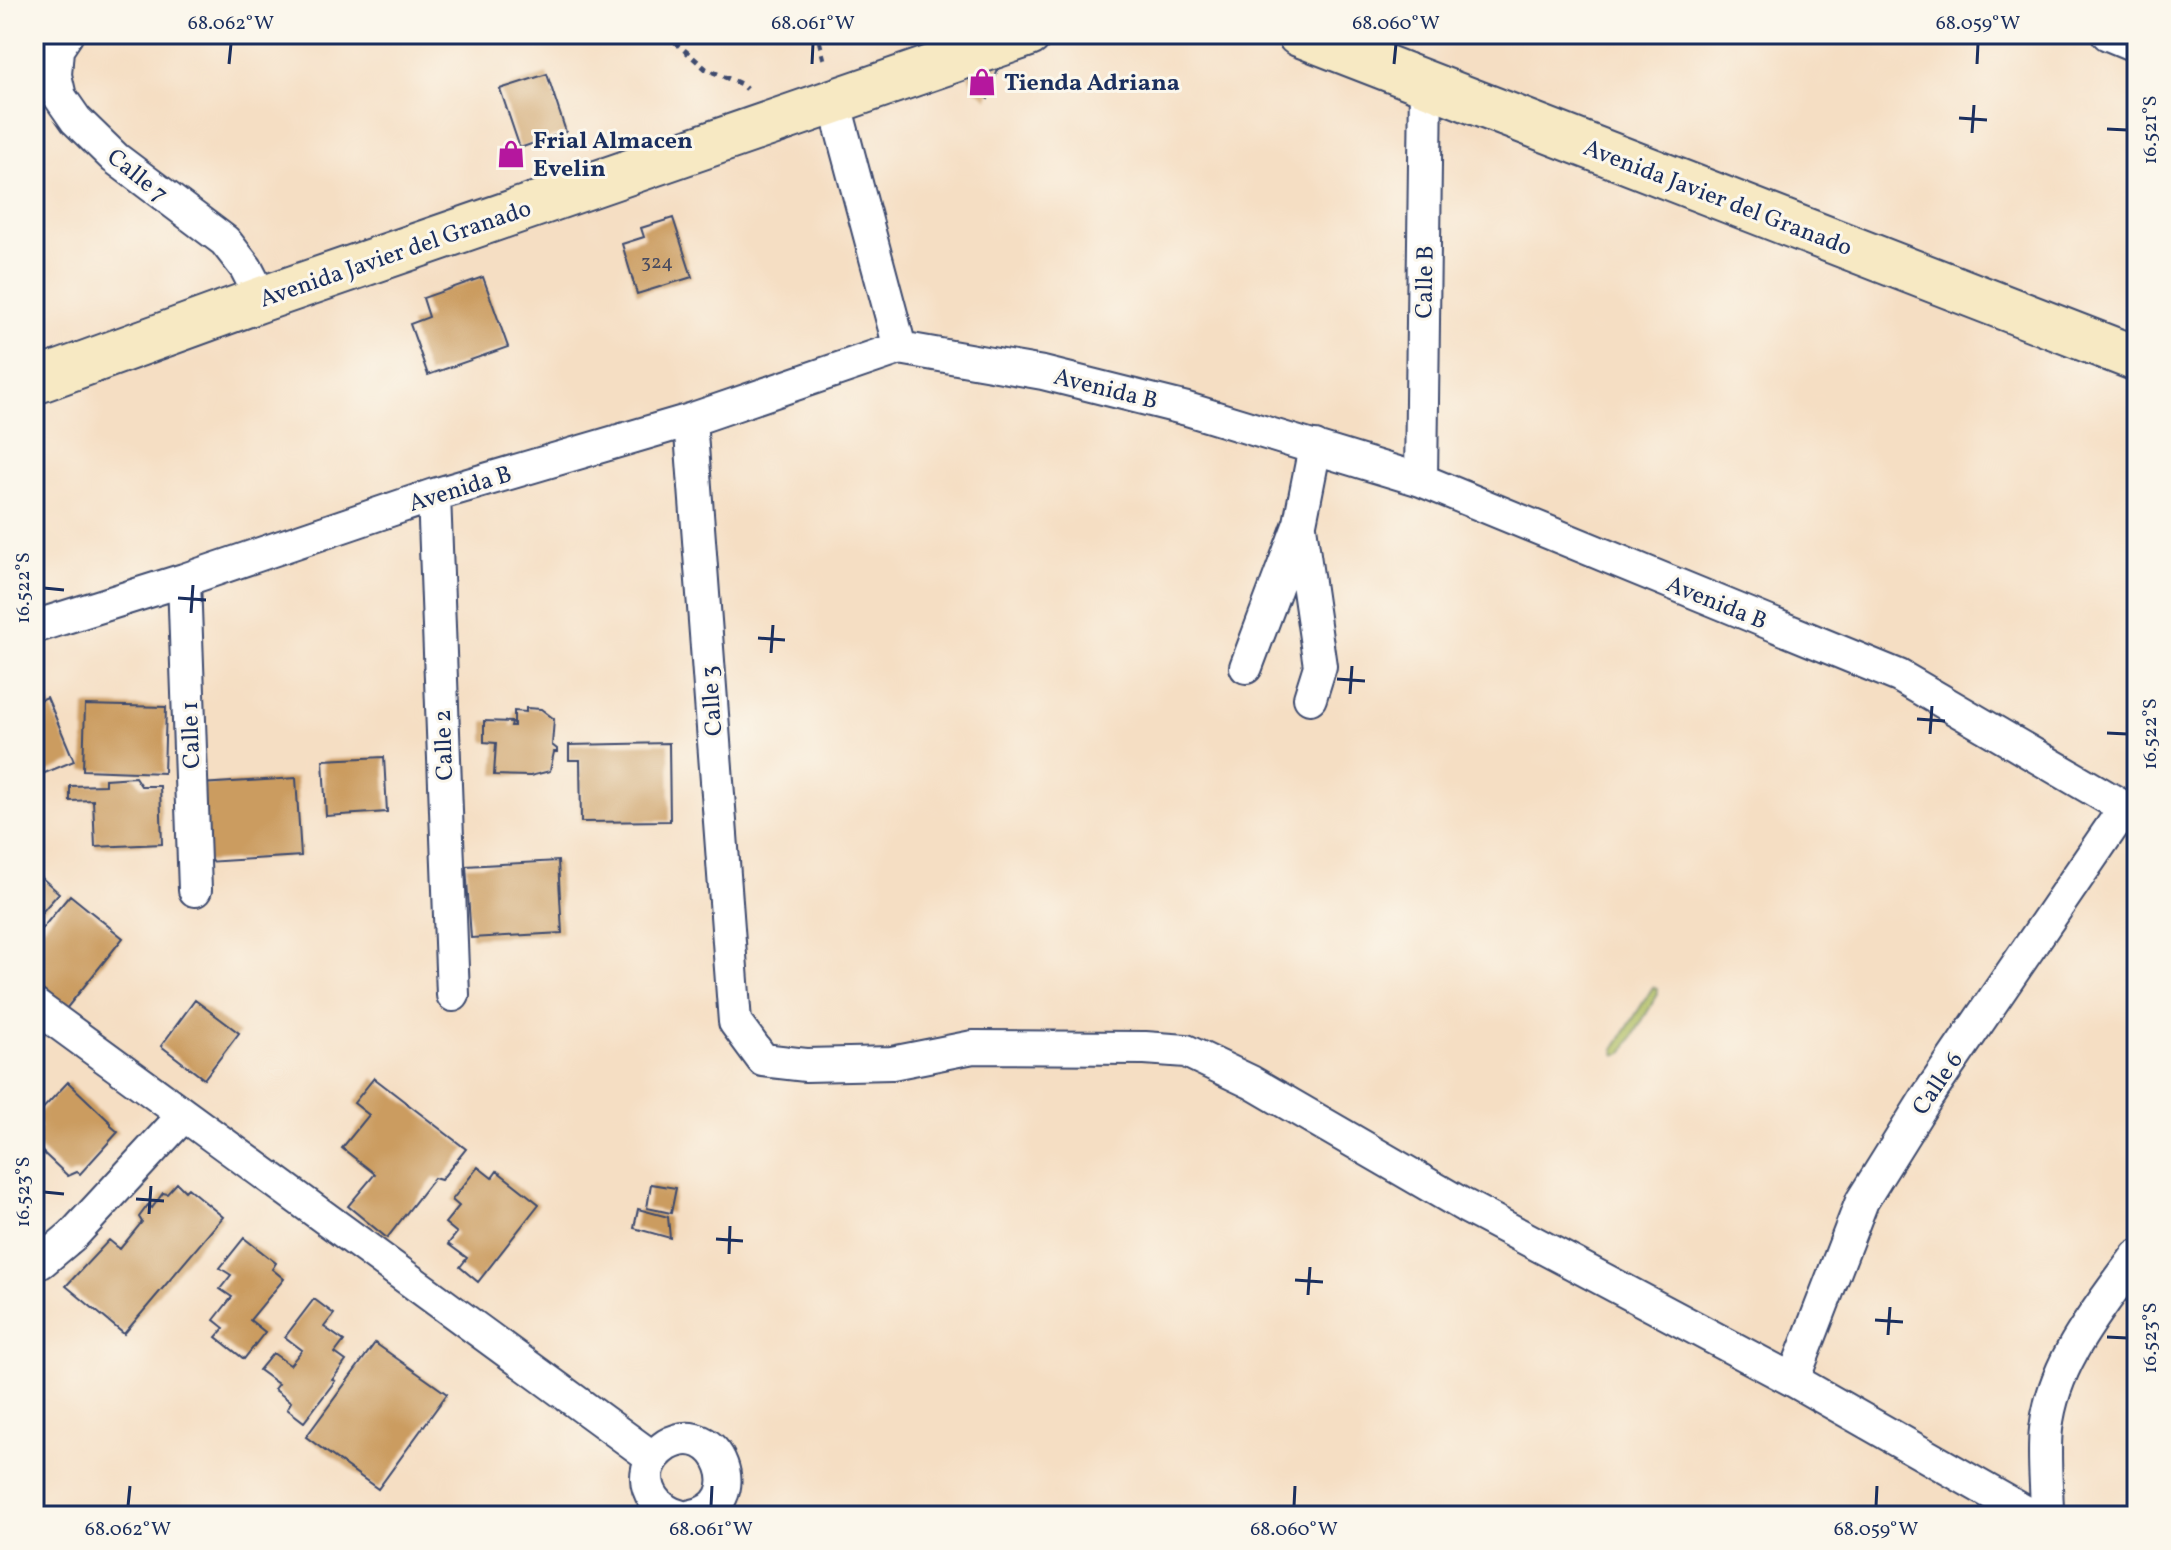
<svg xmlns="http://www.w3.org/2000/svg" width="2171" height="1550" font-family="Vollkorn,serif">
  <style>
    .green { fill: #adbc5e; stroke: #64765e; stroke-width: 2 }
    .building { fill: #cb9c61 }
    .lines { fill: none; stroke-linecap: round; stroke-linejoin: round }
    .street-casing { stroke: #3c496d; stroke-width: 36 }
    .secondary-casing { stroke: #3c496d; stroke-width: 48 }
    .path { stroke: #3c496d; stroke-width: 5; stroke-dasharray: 6 6; stroke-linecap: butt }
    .street { stroke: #fff; stroke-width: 32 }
    .secondary { stroke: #f7e9c3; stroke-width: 44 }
    .ticks { fill: none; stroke: #1b2f5e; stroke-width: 3 }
    .labels { text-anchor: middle; stroke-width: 6; stroke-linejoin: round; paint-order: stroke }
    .number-label { font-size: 20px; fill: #474a5f }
    .poi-label { font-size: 24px; font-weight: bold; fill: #1b2f5e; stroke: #fbf7ec; text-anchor: start }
    .street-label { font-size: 24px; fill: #1b2f5e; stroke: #fbf7ec }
    .neatline { fill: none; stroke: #1b2f5e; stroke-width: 3 }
    .ticks-label { font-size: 20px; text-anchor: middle; fill: #1b2f5e }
  </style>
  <rect width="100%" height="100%" fill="#fbf7ec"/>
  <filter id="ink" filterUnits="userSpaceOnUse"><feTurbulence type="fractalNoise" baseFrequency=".0125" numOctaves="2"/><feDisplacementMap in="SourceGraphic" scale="16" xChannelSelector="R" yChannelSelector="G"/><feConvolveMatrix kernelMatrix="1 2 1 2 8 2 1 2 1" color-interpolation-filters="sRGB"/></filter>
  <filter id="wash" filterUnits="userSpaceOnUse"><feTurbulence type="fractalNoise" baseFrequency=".006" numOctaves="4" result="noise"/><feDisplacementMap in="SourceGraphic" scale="32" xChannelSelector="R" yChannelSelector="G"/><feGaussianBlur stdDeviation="1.8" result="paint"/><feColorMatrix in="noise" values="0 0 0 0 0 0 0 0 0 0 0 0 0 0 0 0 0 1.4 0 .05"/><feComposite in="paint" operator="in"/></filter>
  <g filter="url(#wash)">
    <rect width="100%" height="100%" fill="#f5dec3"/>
    <!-- green -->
    <path class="green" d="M1653,987l4,1 1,6 -35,59 -7,2 -2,-6z"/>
    <g id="blocks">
      <!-- building -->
      <path class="building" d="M1000,63l-12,36 -14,-10 -6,-14z
        M547,74l19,58 -46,16 -20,-59z
        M673,218l19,59 -55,17 -15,-50 22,-7 -3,-9z
        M483,277l25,70 -80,28 -18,-51 19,-7 -6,-19z
        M47,697l27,64 -39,16 -1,-74z
        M85,705l81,2 -2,66 -81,-3z
        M526,708l15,1 13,10 -2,26 5,4v3h-3l-4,19 -20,5 -36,-1 2,-32 -12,-1v-21l28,1 -1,4h3v-15l12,1z
        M669,743l1,78 -89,1 -1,-62h-11v-15z
        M384,757l3,55 -61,4 -3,-56z
        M135,777l6,9h19l2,58 -67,3 -2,-47 -23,1v-15l35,-1v-6z
        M296,778l5,78 -95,6 -6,-78z
        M558,861l4,72 -91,5 -5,-72z
        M34,871l25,22 -25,28z
        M70,895l53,43 -57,71 -32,-26v-45z
        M195,1000l44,33 -35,46 -43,-33z
        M374,1078l92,71 -25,31 -7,-2 -47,60 -39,-32 27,-32 -33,-26 27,-33 -15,-12z
        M68,1082l43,41v3l7,6 -38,42 -3,-2 -9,4 -34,-32v-10l7,-7 -7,-9z
        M478,1167l14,11 5,-7 42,33 -61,78 -18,-15 7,-9 -19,-14 9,-11 -12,-10 14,-17 -7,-6z
        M177,1183l8,8 3,-3 35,29 -99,117 -58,-48 43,-46 11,9 22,-27 -3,-5 9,-12 4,3 11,-15 4,1z
        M651,1184l25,4 -5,25 -24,-5z
        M638,1209l30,8 2,21 -36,-10z
        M244,1238l32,25 -4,6 12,10 -34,41 15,12 -21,27 -28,-22 8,-9 -10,-8 18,-23 -12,-8 11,-14 -11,-7z
        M314,1299l20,15 -10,13 20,14 -9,12 11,8 -14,19 3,1 -31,41 -17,-13 4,-7 -17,-13 4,-5 -19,-14 14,-17 17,12 12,-15 -17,-13z
        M375,1343l72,51 -69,95 -72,-52z"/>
    </g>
  </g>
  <g filter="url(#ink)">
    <use href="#blocks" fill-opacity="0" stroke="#3c496d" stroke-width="2"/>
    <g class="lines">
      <defs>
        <path id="street" d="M67,34l-10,15 -2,26 5,22 16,23 39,38 110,83 21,27 16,31
          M2108,34l29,12
          M834,101l66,247
          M690,420l45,602 28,38 43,5 86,-2 81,-16 172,1 41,3 65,31 214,124 328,174 239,136
          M1421,480l5,-396
          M434,495l19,500
          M1300,527l20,139 -10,32
          M184,580l11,310
          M34,627l150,-47 250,-85 256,-75 210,-72 143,25 144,36 234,71 478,196 238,139
          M1246,667l54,-144 15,-76
          M34,1005l619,453
          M34,1263l7,-1 32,-27 111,-120
          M1793,1380l69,-179 65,-104 197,-288
          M679,1516c-20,-5 -36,-25 -31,-47 3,-10 10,-18 19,-24 51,-30 86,60 25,71
          M2047,1516c0,-28 -4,-59 -1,-87 7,-67 53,-120 91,-173"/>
        <path id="secondary" d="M1299,34l838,325
          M34,382l228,-83 767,-265"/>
      </defs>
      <!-- street casing -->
      <use href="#street" class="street-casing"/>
      <!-- secondary casing -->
      <use href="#secondary" class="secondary-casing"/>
      <!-- path -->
      <path class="path" d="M666,34l40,35 35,15 5,5
        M824,34l-6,2 7,28"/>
      <!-- street -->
      <use href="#street" class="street"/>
      <!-- secondary -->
      <use href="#secondary" class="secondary"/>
    </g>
  </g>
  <!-- ticks -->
  <path class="ticks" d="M229,64l2,-20M812,64l1,-20M1394,64l2,-20M1977,64l1,-20M1959,118l28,2M2107,129l20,1M1972,133l2,-28M44,588l20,2M178,598l28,2M191,613l2,-28M758,638l27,2M771,653l2,-28M1337,679l28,2M1350,694l2,-28M1917,719l28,2M2107,733l20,1M1930,734l2,-28M44,1192l20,2M136,1199l28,2M149,1214l2,-28M716,1239l27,2M729,1254l1,-28M1295,1280l28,2M1308,1295l2,-28M1875,1320l28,2M1888,1335l2,-28M2107,1337l20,1M128,1506l2,-20M711,1506l1,-20M1294,1506l1,-20M1876,1506l1,-20"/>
  <!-- icons -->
  <defs>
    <symbol id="shop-bare" viewBox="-9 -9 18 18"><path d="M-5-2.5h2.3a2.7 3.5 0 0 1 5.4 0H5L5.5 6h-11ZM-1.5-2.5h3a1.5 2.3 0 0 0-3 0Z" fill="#b5179e" stroke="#fbf7ec" stroke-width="2.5" paint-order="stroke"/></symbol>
  </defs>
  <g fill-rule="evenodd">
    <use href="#shop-bare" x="962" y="62" width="40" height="40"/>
    <use href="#shop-bare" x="491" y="134" width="40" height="40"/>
  </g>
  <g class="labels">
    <!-- number labels -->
    <g class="number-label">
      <text x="657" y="268">324</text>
    </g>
    <!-- poi labels -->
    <g class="poi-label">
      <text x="1004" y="90">Tienda Adriana</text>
      <text x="533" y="148">Frial Almacen<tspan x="533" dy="28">Evelin</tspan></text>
    </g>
    <!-- street labels -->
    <g class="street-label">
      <text transform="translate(138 175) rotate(39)" y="8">Calle 7</text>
      <text transform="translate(1718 197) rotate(21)" y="8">Avenida Javier del Granado</text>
      <text transform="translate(395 253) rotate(-19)" y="8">Avenida Javier del Granado</text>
      <text transform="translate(1424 282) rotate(-89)" y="8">Calle B</text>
      <text transform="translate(1106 388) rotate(14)" y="8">Avenida B</text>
      <text transform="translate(460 488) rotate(-17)" y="8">Avenida B</text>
      <text transform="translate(1717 602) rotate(22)" y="8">Avenida B</text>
      <text transform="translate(711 701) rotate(-94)" y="8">Calle 3</text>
      <text transform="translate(190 735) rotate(-92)" y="8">Calle 1</text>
      <text transform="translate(443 745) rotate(-92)" y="8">Calle 2</text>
      <text transform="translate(1937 1083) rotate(-56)" y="8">Calle 6</text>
    </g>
  </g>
  <!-- margin -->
  <rect width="2171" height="1550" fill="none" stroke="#fbf7ec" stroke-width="88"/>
  <rect x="44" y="44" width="2083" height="1462" class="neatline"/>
  <g class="ticks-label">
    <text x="231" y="29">68.062°W</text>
    <text x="813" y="29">68.061°W</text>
    <text x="1396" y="29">68.060°W</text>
    <text x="1978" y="29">68.059°W</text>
    <text transform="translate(2149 130) rotate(-90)" y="7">16.521°S</text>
    <text transform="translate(22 588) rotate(-90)" y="7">16.522°S</text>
    <text transform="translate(2149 734) rotate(-90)" y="7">16.522°S</text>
    <text transform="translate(22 1192) rotate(-90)" y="7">16.523°S</text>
    <text transform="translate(2149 1338) rotate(-90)" y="7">16.523°S</text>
    <text x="128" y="1535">68.062°W</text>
    <text x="711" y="1535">68.061°W</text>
    <text x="1294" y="1535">68.060°W</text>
    <text x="1876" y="1535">68.059°W</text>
  </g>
</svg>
